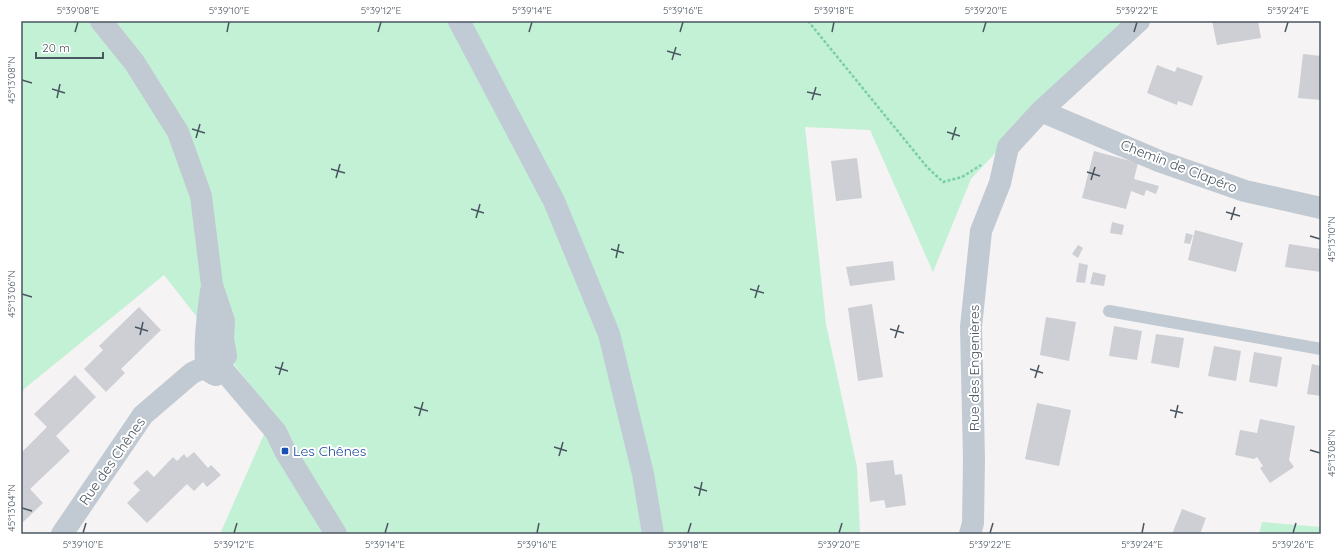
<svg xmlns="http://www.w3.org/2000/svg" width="1342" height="555" font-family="Quicksand,sans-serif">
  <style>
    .green { fill: #c3f1d5 }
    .building { fill: #cdcfd5 }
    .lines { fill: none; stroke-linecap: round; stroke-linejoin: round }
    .path { stroke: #7ad0a6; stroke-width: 2.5; stroke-dasharray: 3 2; stroke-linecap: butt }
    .lane { stroke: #c1cad2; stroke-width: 12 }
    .street { stroke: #c1cad2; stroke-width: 22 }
    .secondary { stroke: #c1cbd6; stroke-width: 22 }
    .ticks { fill: none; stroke: #4a5661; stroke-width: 1.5 }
    .transit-dot { fill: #1a4fb4; stroke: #fff; stroke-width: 1.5 }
    .labels { text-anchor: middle; stroke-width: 4; stroke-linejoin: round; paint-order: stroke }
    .street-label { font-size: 14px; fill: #4a5661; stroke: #fff }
    .transit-label { font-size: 14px; fill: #164399; stroke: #fff; text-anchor: start }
    .neatline { fill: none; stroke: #4a5661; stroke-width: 1.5 }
    .ticks-label { font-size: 10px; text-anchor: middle; fill: #4a5661 }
  </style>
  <rect width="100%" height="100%" fill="#f5f3f3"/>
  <!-- green -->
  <path class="green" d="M21,21h1110l-103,97 -57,61 -38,93 -63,-142 -65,-3 21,197 31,143 3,67h-640l53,-120 -109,-139 -140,114 -3,7z
    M1262,522l59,5v7h-62z"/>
  <!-- building -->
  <path class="building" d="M1212,21h46l3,17 -44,7z
    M1303,54l18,2v44l-23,-2z
    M1157,65l18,7 2,-5 26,9 -11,30 -14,-5 -1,4 -30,-12z
    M1094,151l44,12 -4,16 25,7 -3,8 -10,-4 -2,6 -13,-5 -5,18 -44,-11z
    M857,158l5,40 -26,3 -5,-40z
    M1112,222l12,3 -2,10 -12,-2z
    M1195,230l48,13 -7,29 -48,-12z
    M1186,233l7,2 -3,9 -6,-1z
    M1289,244l32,5v23l-36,-5z
    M1078,245l5,3 -5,10 -6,-4z
    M893,261l2,19 -45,6 -4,-19z
    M1079,263l9,2 -3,18 -9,-1z
    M1093,272l13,3 -2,11 -14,-2z
    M872,304l11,73 -25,4 -10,-73z
    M139,307l22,23 -40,39 4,4 -19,19 -22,-23 19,-19 -4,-4z
    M1046,317l30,5 -7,39 -29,-6z
    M1114,326l28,5 -5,29 -28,-4z
    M1156,334l28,4 -5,30 -28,-5z
    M1214,346l27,5 -5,30 -28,-5z
    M1254,352l28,5 -5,30 -28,-5z
    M1312,364l9,2v30l-14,-2z
    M75,375l21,22 -40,39 14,15 -40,38 13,14 -22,21v-71l26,-26 -13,-13z
    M1037,403l34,7 -12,56 -34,-7z
    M1260,419l35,7 -6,34 5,7 -24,16 -10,-15 3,-2 -6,-9 -3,2 -19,-4 5,-25 17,3z
    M194,452l14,16 3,-3 10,10 -14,12 -4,-5 -9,9 -7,-7 -40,39 -20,-20 13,-13 -7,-7 14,-13 7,7 19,-20 4,4 7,-7 3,4z
    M893,460l2,15 7,-1 4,31 -20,3 -2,-8 -14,2 -4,-39z
    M1182,509l24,9 -6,16h-28z"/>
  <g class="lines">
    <!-- path -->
    <path class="path" d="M808,21l119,146 16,15 19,-5 19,-12"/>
    <!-- lane -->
    <path class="lane" d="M1109,311l212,38"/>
    <!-- street -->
    <path class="street" d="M101,21l33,41 44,70 23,64 11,89 12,36 -1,18 3,17
      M1041,111l118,50 86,30 76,17
      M211,291c-2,14 -9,68 -3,79 2,3 5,4 8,5
      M225,372l51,60 9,19 51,83
      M62,534l81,-119 49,-42 15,-7
      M970,534l3,-11 1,-64 -3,-132 10,-96 19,-48 8,-36 33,-36 98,-90"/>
    <!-- secondary -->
    <path class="secondary" d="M459,21l95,180 55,133 34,140 10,60"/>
  </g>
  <!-- ticks -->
  <path class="ticks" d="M75,32l3,-10M227,32l2,-10M378,32l3,-10M529,32l3,-10M680,32l3,-10M832,32l2,-10M983,32l3,-10M1134,32l3,-10M1285,32l3,-10M667,51l14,4M672,60l4,-13M22,80l10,3M52,89l13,4M807,92l14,3M57,98l3,-14M812,100l4,-13M192,129l13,4M947,132l13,4M196,138l4,-14M952,140l4,-13M331,169l14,4M1087,172l13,4M336,178l4,-14M1091,180l4,-13M471,209l13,4M1226,212l14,4M476,218l4,-14M1231,220l4,-13M1310,236l10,3M611,249l13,4M616,258l3,-14M750,289l14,4M22,294l10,3M755,298l4,-13M135,327l13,4M890,329l14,4M140,335l3,-13M895,338l4,-13M275,367l13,4M1030,369l13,4M279,375l4,-13M1035,378l4,-13M414,407l14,4M1170,410l13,3M419,416l4,-14M1175,418l3,-13M554,447l13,4M1310,450l10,3M559,456l4,-14M694,487l13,4M699,496l3,-14M22,508l10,3M83,533l3,-10M234,533l3,-10M385,533l3,-10M537,533l2,-10M688,533l3,-10M839,533l3,-10M990,533l3,-10M1142,533l2,-10M1293,533l3,-10"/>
  <!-- markers -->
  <rect class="transit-dot" x="281" y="447" width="8" height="8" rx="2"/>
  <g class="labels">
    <!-- street labels -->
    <g class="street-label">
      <text transform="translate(1179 166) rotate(21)" y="5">Chemin de Clapéro</text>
      <text transform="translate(974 368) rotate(-90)" y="5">Rue des Engenières</text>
      <text transform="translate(112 461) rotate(-55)" y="5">Rue des Chênes</text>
    </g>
    <!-- transit labels -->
    <g class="transit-label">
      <text x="293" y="456">Les Chênes</text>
    </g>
  </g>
  <!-- border -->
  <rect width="1342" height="555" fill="none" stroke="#ffffff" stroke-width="44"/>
  <!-- scale -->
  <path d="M36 52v6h67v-6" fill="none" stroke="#4a5661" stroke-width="2"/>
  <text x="42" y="52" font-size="12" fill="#4a5661" stroke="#ffffff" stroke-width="3" paint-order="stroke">20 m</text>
  <rect x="22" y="22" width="1298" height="511" class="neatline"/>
  <g class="ticks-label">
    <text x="78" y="14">5°39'08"E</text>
    <text x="229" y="14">5°39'10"E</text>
    <text x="381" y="14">5°39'12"E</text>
    <text x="532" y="14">5°39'14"E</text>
    <text x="683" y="14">5°39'16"E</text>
    <text x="834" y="14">5°39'18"E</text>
    <text x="986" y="14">5°39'20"E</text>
    <text x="1137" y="14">5°39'22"E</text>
    <text x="1288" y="14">5°39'24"E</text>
    <text transform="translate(11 80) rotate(-90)" y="4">45°13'08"N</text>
    <text transform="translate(1331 239) rotate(-90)" y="4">45°13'10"N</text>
    <text transform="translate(11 294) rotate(-90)" y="4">45°13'06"N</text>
    <text transform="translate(1331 453) rotate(-90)" y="4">45°13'08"N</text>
    <text transform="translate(11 508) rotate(-90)" y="4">45°13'04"N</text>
    <text x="83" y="548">5°39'10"E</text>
    <text x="234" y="548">5°39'12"E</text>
    <text x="385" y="548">5°39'14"E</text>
    <text x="537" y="548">5°39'16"E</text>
    <text x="688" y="548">5°39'18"E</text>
    <text x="839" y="548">5°39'20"E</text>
    <text x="990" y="548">5°39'22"E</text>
    <text x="1142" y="548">5°39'24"E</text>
    <text x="1293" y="548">5°39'26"E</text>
  </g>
</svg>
